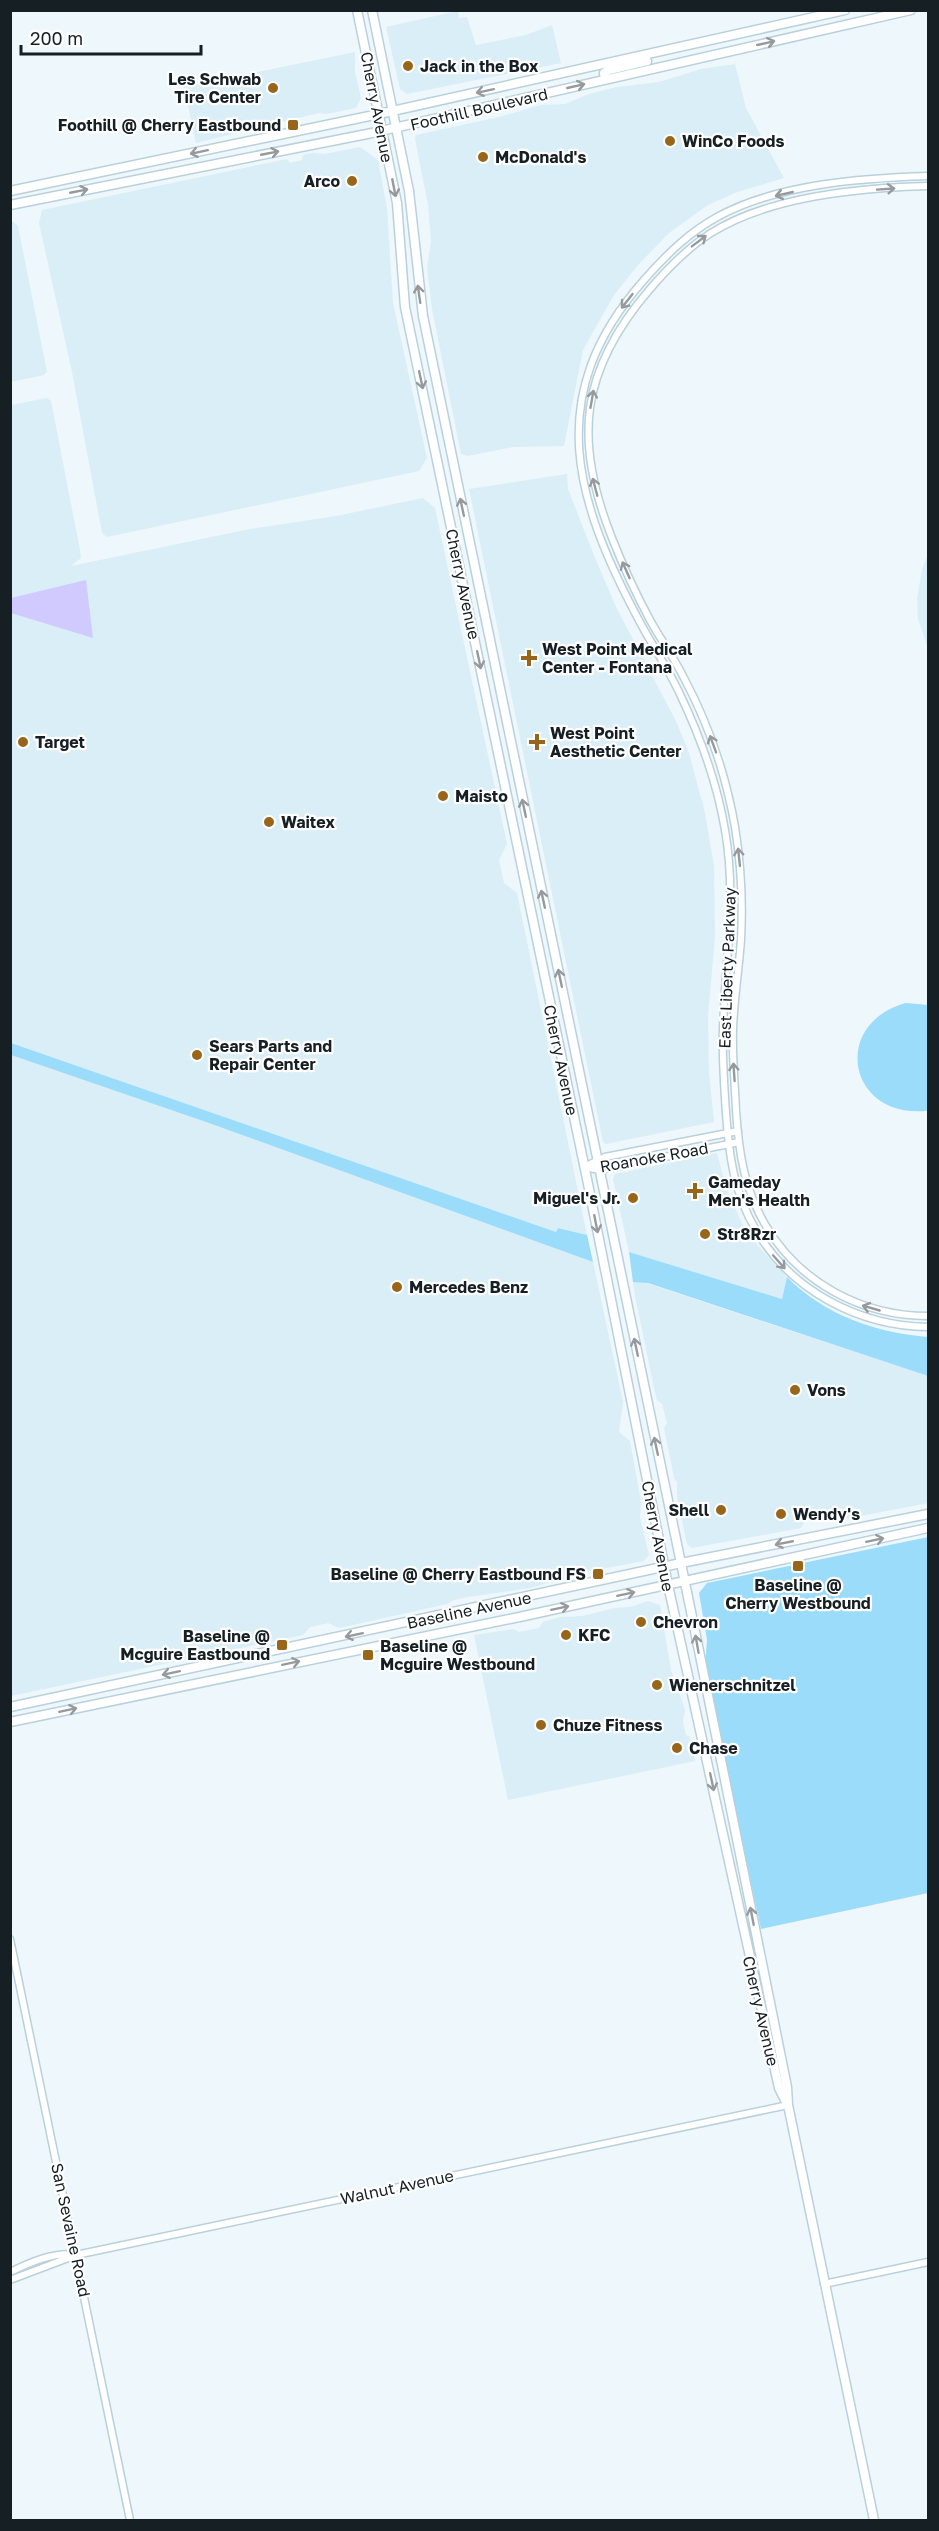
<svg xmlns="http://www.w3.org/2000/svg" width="939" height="2531" font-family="'Golos Text',sans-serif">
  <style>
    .built { fill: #daeef7 }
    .green { fill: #9bdcfa }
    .water { fill: #d0caff }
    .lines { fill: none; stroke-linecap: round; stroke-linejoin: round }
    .tertiary-casing { stroke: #b9d1dc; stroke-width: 9 }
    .primary-casing { stroke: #b9d1dc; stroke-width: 11 }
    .tertiary { stroke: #fff; stroke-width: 6 }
    .primary { stroke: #fff; stroke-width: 8 }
    .oneway { stroke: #969a9c }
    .poi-dot { fill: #98661a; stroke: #fff; stroke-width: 2 }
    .labels { text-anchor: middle; stroke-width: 4.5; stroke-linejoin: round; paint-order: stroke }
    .poi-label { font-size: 16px; font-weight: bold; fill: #161f23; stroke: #fff; text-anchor: start }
    .street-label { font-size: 16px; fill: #161f23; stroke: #fff }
  </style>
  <rect width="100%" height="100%" fill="#edf7fc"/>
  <!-- built -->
  <path class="built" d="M458,11l1,7 8,-1 9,28 50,-10 26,-10 9,38 -154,31 -7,-5 -14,-62z
    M355,52v20l6,26 -5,10 -30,6 -7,-1 -123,30 -12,-56z
    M735,64l11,44 38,70 -47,14 -29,13 -39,28 -31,32 -24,30 -31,55 -19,96 -51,1 -45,9 -7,-2 -29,-145 -5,-41 4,-26 -3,-37 -13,-66 1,-4 83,-18 42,-12 24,-1 24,-10 28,-7 42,-5 42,-13z
    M360,147l18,13 9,48 6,95 34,155 -8,13 -312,66 -5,-4 -30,-161 -33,-149 3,-13 245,-51 3,4 12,-3 1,-5 9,-2 12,1z
    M11,220l7,6 29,146 -3,3 -33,7z
    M47,398l4,3 29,149 1,8 -10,8 179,-37 86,-13 87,-18 12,10 72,336 -8,16 5,23 13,10 70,342 -29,-7 -2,4 -545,-189v-638z
    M567,474l1,15 25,64 23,54 60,114 13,32 16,60 9,53 1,70 -7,80 1,56 5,50 -108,22 -3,-2 -44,-214 -90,-439z
    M928,554v94l-10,-29 -1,-20 5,-30z
    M11,1055l195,67 387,140 30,140 -4,30 11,9 11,61 -1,15 9,38 -5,6 -54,10 -60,17 -62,9 -14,3 -7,4 -108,24 -11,-5 -18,4 -7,8 -292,61z
    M717,1153l9,35 20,45 41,44 -5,22 -153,-47 -16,-73 2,-5z
    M640,1281l288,95v127l-93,18 -11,-4 -19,4 -4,7 -109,20 -5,-4 -10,-47v-15l-3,-4 -10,-50 3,-5 -5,-19 -5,-4 -3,-12 -19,-92 -2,-14z
    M648,1601l12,4 11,65 14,40 -2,12 3,13 4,2 5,24 -187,39 -34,-165 39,-6 6,3 20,-4 4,-6 17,-5 22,-1 33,-8 16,-1z"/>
  <!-- green -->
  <path class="green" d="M906,1003l22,2v105l-2,1c-79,7 -95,-88 -20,-108z
    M11,1043l545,189 2,-4 29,7 6,27 -387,-140 -195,-67z
    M629,1252l153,47 5,-22c37,38 90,56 141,60v39l-280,-93 -15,-1z
    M928,1537v356l-167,36 -56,-263 2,-26 -8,-47 8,-10z"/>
  <!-- water -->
  <path class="water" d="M86,580l7,58 -82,-25v-15z"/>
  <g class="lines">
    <defs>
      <path id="tertiary" d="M928,176c-66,2 -150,8 -209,40 -30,16 -53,39 -75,64 -103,116 -69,222 -2,346 12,22 26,43 37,66 21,44 38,90 46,138 12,69 0,130 -2,199 -1,28 1,56 3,84 3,42 8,81 30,117 35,61 103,96 172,97
        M928,186c-69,2 -158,10 -217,47 -24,15 -43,35 -61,56 -70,81 -77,151 -38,249 11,28 24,56 38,82 11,20 24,38 34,58 25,47 42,97 51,149 6,37 8,75 6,112 -2,30 -7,60 -8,90 -1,27 2,55 3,82 3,42 8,78 30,115 34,57 96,90 162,90
        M584,1167l21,-10 133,-26
        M584,1167l16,3 139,-28
        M10,1939l120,581
        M10,2272c19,-9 45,-21 66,-17
        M10,2280l66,-25 712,-150
        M824,2284l104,-22"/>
      <path id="primary" d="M357,10l40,193 8,104 182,872 81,406 111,503 8,16
        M372,10l37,181 14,125 272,1315 92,456 1,18 86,415
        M605,79l-1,-6 5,-3 38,-9
        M10,191l369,-77 466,-104
        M10,205l362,-72 539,-123
        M10,1707l671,-144 247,-49
        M10,1722l514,-106 404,-88"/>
    </defs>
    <!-- tertiary casing -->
    <use href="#tertiary" class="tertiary-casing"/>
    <!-- primary casing -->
    <use href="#primary" class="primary-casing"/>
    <!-- tertiary -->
    <use href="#tertiary" class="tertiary"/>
    <!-- primary -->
    <use href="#primary" class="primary"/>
  </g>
  <!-- one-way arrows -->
  <defs><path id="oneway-shaft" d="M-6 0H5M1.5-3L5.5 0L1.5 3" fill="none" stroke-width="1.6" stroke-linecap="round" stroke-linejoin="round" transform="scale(1.5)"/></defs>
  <g class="oneway">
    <use href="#oneway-shaft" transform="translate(766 43) rotate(-13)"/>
    <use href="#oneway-shaft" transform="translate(576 86) rotate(-13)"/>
    <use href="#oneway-shaft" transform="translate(485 91) rotate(168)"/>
    <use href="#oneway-shaft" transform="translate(199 152) rotate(168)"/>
    <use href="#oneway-shaft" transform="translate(270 153) rotate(-11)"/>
    <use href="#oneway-shaft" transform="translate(394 188) rotate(79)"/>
    <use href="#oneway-shaft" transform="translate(886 189) rotate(-4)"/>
    <use href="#oneway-shaft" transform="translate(79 191) rotate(-11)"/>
    <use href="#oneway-shaft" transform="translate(784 194) rotate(167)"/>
    <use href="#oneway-shaft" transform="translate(699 241) rotate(-37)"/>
    <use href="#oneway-shaft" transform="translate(419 294) rotate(-98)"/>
    <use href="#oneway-shaft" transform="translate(627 301) rotate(128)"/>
    <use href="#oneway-shaft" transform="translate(421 380) rotate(78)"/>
    <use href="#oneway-shaft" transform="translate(592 399) rotate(-80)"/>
    <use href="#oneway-shaft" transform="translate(595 487) rotate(-105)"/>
    <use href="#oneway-shaft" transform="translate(462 507) rotate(-102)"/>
    <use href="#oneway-shaft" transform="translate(626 570) rotate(-114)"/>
    <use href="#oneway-shaft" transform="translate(479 660) rotate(78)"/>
    <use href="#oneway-shaft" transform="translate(713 744) rotate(-110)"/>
    <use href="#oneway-shaft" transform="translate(524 808) rotate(-102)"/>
    <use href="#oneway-shaft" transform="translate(739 857) rotate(-96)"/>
    <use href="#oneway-shaft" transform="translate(543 899) rotate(-102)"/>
    <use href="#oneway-shaft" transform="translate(560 978) rotate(-102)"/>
    <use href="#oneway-shaft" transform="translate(734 1072) rotate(-94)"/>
    <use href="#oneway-shaft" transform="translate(596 1224) rotate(79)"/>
    <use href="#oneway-shaft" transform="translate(779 1262) rotate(48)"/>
    <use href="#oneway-shaft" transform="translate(871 1308) rotate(-164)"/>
    <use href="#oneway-shaft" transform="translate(636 1347) rotate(-102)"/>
    <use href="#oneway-shaft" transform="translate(656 1446) rotate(-102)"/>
    <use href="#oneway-shaft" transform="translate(875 1540) rotate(-12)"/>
    <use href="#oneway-shaft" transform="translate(784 1543) rotate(169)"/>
    <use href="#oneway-shaft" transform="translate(626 1594) rotate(-12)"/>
    <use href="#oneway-shaft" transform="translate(560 1608) rotate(-12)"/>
    <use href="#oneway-shaft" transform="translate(354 1635) rotate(168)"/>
    <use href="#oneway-shaft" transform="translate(697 1644) rotate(-100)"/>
    <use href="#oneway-shaft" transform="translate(291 1663) rotate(-12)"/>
    <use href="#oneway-shaft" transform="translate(171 1673) rotate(168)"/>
    <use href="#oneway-shaft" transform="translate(68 1710) rotate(-12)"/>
    <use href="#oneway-shaft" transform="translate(712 1782) rotate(78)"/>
    <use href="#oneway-shaft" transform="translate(752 1916) rotate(-101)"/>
  </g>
  <!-- markers -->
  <g class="poi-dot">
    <circle cx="408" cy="66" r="6"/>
    <circle cx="273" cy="88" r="6"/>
    <rect x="287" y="119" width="12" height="12" rx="3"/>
    <circle cx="670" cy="141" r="6"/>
    <circle cx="483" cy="157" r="6"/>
    <circle cx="352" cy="181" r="6"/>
    <path d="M526 649h6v6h6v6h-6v6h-6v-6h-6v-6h6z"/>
    <circle cx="23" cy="742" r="6"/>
    <path d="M534 733h6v6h6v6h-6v6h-6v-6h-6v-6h6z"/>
    <circle cx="443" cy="796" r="6"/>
    <circle cx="269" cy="822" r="6"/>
    <circle cx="197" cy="1055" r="6"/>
    <path d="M692 1182h6v6h6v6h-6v6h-6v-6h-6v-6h6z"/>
    <circle cx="633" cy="1198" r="6"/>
    <circle cx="705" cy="1234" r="6"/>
    <circle cx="397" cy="1287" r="6"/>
    <circle cx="795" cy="1390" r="6"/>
    <circle cx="721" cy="1510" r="6"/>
    <circle cx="781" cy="1514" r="6"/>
    <rect x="792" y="1560" width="12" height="12" rx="3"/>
    <rect x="592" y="1568" width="12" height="12" rx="3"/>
    <circle cx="641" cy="1622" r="6"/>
    <circle cx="566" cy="1635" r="6"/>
    <rect x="276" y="1639" width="12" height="12" rx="3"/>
    <rect x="362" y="1649" width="12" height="12" rx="3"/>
    <circle cx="657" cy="1685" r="6"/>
    <circle cx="541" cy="1725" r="6"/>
    <circle cx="677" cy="1748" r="6"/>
  </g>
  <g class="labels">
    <!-- poi labels -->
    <g class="poi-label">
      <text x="420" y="72">Jack in the Box</text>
      <text x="261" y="85" text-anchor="end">Les Schwab<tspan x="261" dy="18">Tire Center</tspan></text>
      <text x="281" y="131" text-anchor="end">Foothill @ Cherry Eastbound</text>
      <text x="682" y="147">WinCo Foods</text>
      <text x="495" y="163">McDonald's</text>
      <text x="340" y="187" text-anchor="end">Arco</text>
      <text x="542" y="655">West Point Medical<tspan x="542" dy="18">Center - Fontana</tspan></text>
      <text x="550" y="739">West Point<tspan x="550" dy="18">Aesthetic Center</tspan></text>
      <text x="35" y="748">Target</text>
      <text x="455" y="802">Maisto</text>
      <text x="281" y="828">Waitex</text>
      <text x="209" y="1052">Sears Parts and<tspan x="209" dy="18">Repair Center</tspan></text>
      <text x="708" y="1188">Gameday<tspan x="708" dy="18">Men's Health</tspan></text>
      <text x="621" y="1204" text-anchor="end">Miguel's Jr.</text>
      <text x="717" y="1240">Str8Rzr</text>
      <text x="409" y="1293">Mercedes Benz</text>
      <text x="807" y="1396">Vons</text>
      <text x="709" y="1516" text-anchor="end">Shell</text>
      <text x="793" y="1520">Wendy's</text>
      <text x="586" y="1580" text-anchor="end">Baseline @ Cherry Eastbound FS</text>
      <text x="798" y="1591" text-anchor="middle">Baseline @<tspan x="798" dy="18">Cherry Westbound</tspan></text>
      <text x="653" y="1628">Chevron</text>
      <text x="578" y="1641">KFC</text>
      <text x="270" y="1642" text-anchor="end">Baseline @<tspan x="270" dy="18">Mcguire Eastbound</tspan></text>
      <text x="380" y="1652">Baseline @<tspan x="380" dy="18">Mcguire Westbound</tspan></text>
      <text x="669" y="1691">Wienerschnitzel</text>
      <text x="553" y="1731">Chuze Fitness</text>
      <text x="689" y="1754">Chase</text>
    </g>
    <!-- street labels -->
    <g class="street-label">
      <text transform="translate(377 107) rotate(79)" y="6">Cherry Avenue</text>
      <text transform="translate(479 109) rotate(-13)" y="6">Foothill Boulevard</text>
      <text transform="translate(463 584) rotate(78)" y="6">Cherry Avenue</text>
      <text transform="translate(727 968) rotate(-88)" y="6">East Liberty Parkway</text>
      <text transform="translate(561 1060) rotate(78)" y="6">Cherry Avenue</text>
      <text transform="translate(654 1157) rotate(-10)" y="6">Roanoke Road</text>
      <text transform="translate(658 1536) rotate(79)" y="6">Cherry Avenue</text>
      <text transform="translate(469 1610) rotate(-12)" y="6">Baseline Avenue</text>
      <text transform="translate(761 2011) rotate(77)" y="6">Cherry Avenue</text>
      <text transform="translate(397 2187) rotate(-12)" y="6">Walnut Avenue</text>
      <text transform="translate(71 2230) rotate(78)" y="6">San Sevaine Road</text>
    </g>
  </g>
  <!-- border -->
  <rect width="939" height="2531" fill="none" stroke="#161f23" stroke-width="24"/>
  <!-- scale -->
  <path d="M21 45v9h180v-9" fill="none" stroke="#161f23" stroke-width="3"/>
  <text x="30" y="45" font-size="18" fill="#161f23" stroke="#ffffff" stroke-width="4.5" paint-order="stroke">200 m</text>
</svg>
